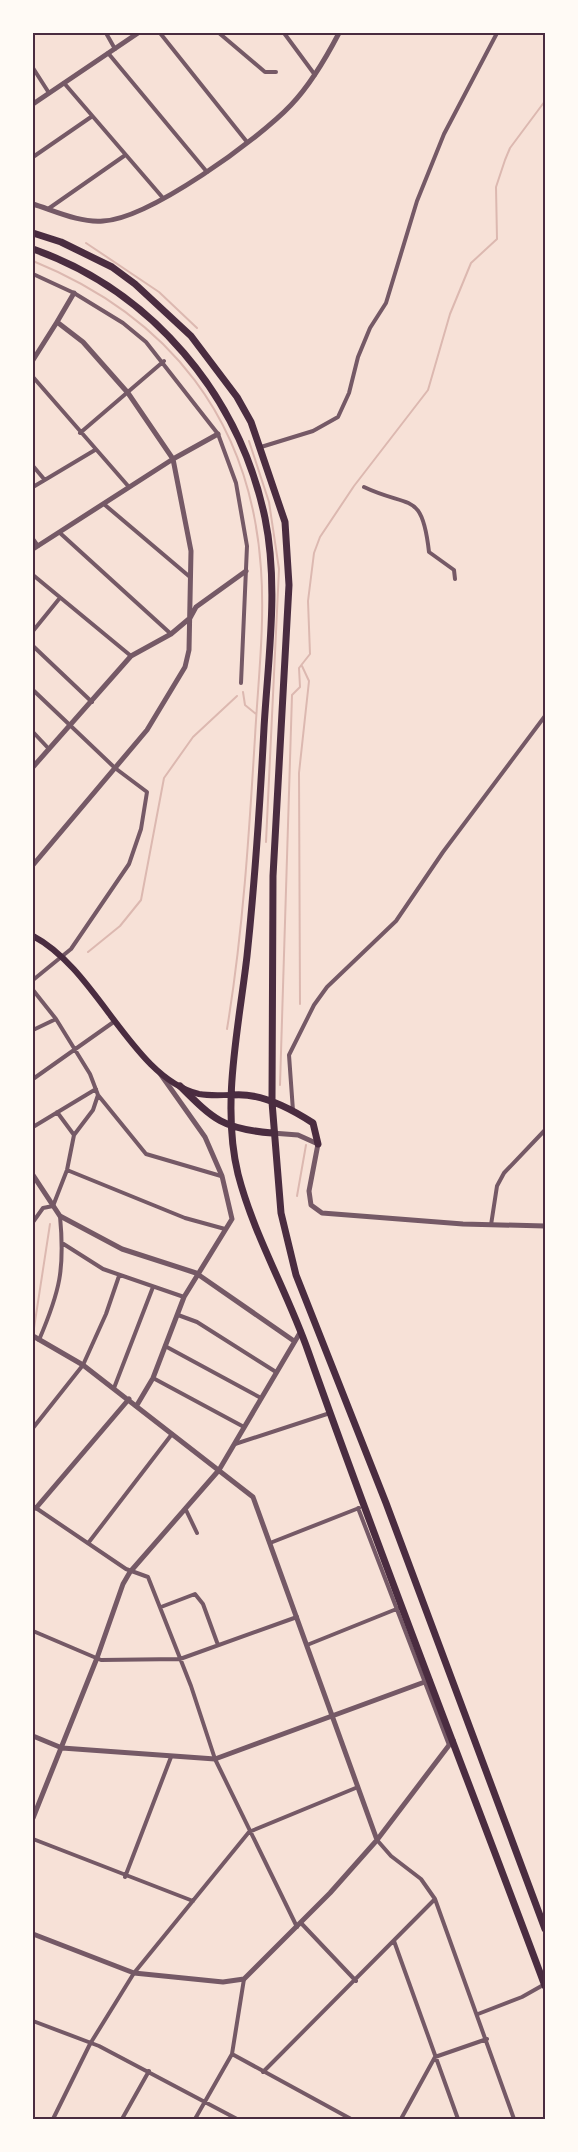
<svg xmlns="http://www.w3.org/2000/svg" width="578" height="2152" font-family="'DejaVu Sans',sans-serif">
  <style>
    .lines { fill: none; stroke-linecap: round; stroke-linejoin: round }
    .stream { stroke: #dcb8b0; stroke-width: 2 }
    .minor { stroke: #755966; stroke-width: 4 }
    .tertiary { stroke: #755966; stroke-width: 5 }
    .primary { stroke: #4a2c40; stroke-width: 6 }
    .trunk { stroke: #4a2c40; stroke-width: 7 }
    .neatline { fill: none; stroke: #4a2c40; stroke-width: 2 }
  </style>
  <rect width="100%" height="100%" fill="#f7e1d7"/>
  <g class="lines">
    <!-- stream -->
    <path class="stream" d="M86,243l73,49 38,36
      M33,261c137,56 218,159 228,308 4,56 -3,112 -6,168 -6,98 -12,195 -28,292
      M249,441l20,61 10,67 -13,273
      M243,692l2,13 11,9
      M88,952l32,-26 21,-26 23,-122 29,-41 44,-41
      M300,1004l-1,-231 10,-92 -7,-15
      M280,1085l12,-390 8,-8 -1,-19 11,-14 -2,-53 6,-48 6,-16 34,-51 74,-96 22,-76 21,-51 26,-24 -1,-52 9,-27 5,-12 35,-47
      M297,1196l9,-51
      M34,1328l16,-104"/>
    <!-- minor -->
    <path class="minor" d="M106,33l9,16
      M160,33l87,109
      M219,33l46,39h11
      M284,33l31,42
      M108,53l99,119
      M33,68l16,25
      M64,83l99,115
      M33,157l58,-40
      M48,209l76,-53
      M33,274l41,19 49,30 23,19 72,92 18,49 11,63 -6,137
      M33,377l96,110
      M80,433l84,-72
      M261,447l52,-16 25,-14 11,-24 9,-36 12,-29 16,-25 31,-102 27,-67 53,-101
      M33,466l11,13
      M33,487l62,-37
      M364,487c46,22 58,3 65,65l25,18 1,9
      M105,505l85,72
      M60,533l111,101
      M33,539l5,7
      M33,575l98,81
      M33,631l26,-32
      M33,646l59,56
      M33,690l82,78 32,24 -6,37 -12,35 -58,85 -38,31
      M33,732l16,17
      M33,990l23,29 34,55 8,21 48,59 75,22
      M33,1030l23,-11
      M33,1079l82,-58
      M293,1111l-4,-56 25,-50 13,-18 69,-66 47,-69 102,-136
      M57,1112l17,23
      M33,1127l63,-38
      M67,1170l118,48 40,11
      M33,1222l10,-14 10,-2 14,-36 7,-35 19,-25 5,-15
      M491,1225l6,-39 7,-13 41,-43
      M62,1243l41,26 81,28
      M178,1315l19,7 79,50
      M39,1340c21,-49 26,-71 21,-124
      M165,1346l96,52
      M153,1378l91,49
      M114,1388l39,-101
      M33,1428l50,-63 23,-51 13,-38
      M235,1444l95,-31
      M33,1506l93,63 22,8 43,109 24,73 82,168
      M358,1508l91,237
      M186,1510l11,23
      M89,1542l83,-108
      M270,1543l89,-35
      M161,1607l34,-13 8,10 15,41
      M33,1631l68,29 79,-1 117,-42
      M307,1645l92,-37
      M33,1839l160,62
      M377,1840l14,16 30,23 14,20 79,220
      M125,1877l46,-120
      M301,1923l55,58
      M394,1941l64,178
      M478,2014l44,-17 23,-13
      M33,2021l66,25 138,73
      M232,2054l119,65
      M263,2072l172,-173
      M53,2119l37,-75 44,-71 115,-141 109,-45
      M122,2119l27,-48
      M195,2119l37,-65 12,-75
      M401,2119l34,-62 52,-18"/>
    <!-- tertiary -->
    <path class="tertiary" d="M33,104l105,-71
      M33,204c22,7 47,19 70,17 46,-2 156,-82 188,-116 20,-21 35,-47 48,-72
      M33,360l24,-38
      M33,549l140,-90 45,-25
      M33,767l98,-111 40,-22 19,-16 6,-11 50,-36
      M33,865l114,-135 38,-63 4,-17 2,-99 -18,-92 -45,-66 -45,-51 -26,-20 17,-29
      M272,1133l26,2 20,9 -9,47 2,14 11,8 141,11 82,2
      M33,1175l27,41 62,33 74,24 98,68
      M33,1336l50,29 170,132 124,343
      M137,1405l16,-27 31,-81 48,-78 -10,-43 -17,-39 -46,-65
      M36,1508l93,-109
      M33,1736l29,12 153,11 215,-79
      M33,1818l64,-160 26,-74 7,-12 89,-102 82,-139
      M33,1934l101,39 89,9 21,-3 86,-86 47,-53 76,-100"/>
    <!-- primary -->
    <path class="primary" d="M33,936c65,34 99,142 166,158 11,2 22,1 33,1"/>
    <!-- trunk -->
    <path class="trunk" d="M33,233l28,9 51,25 23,17 56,52 46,61 14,25 34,100 4,63 -16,291 -1,226 9,111 15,62 90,228 159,426
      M33,249c119,42 206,146 232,269 14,68 3,141 -1,210 -4,76 -9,152 -17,228 -8,70 -26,148 -9,218 16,62 49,117 70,177 75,213 158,423 237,635
      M180,1086c34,34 43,43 92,47
      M232,1095c28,-3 58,13 81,28l5,21"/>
  </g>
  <!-- border -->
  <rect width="578" height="2152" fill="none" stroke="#fffaf5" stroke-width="69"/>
  <rect x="34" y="34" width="510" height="2084" class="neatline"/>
</svg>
